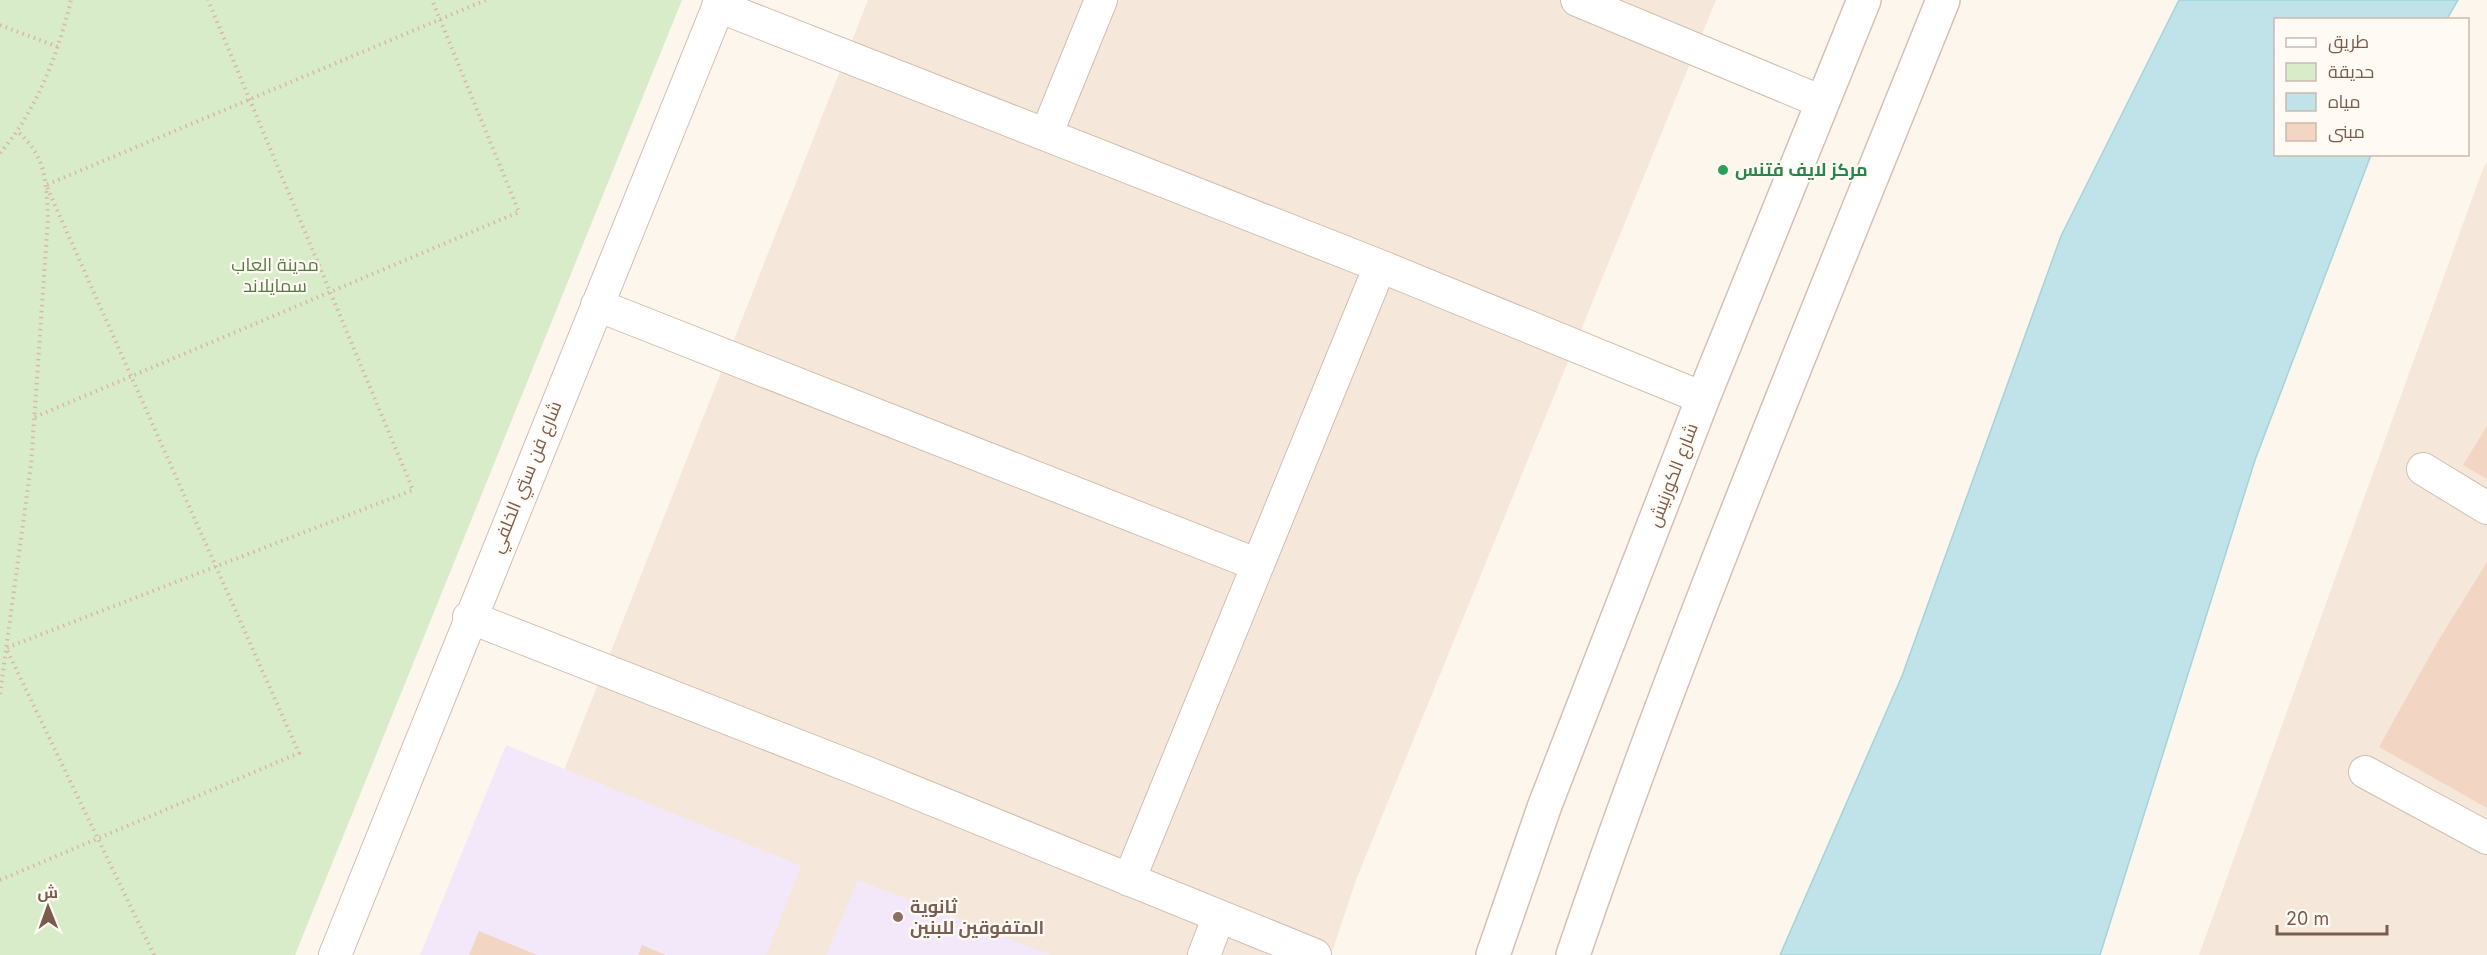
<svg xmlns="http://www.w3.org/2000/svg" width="2487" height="955" font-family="Inter,Cairo,sans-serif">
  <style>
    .residential { fill: #f5e8da }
    .education { fill: #f3e8fa }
    .green { fill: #d8ecc9 }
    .water { fill: #bfe3e8; stroke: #a5d3da; stroke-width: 1.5 }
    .building { fill: #f3d5c3 }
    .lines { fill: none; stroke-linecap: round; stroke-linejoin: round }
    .minor-casing { stroke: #d1beb0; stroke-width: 34 }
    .secondary-casing { stroke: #d6c0b0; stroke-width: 36 }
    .path { stroke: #d9b8a5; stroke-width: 4; stroke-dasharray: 1.5 4.5; stroke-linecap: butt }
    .minor { stroke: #fff; stroke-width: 32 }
    .secondary { stroke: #fff; stroke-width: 33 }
    .leisure-dot { fill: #2e9e5b; stroke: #fffaf3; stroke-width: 2 }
    .education-dot { fill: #8d6e63; stroke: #fffaf3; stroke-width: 2 }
    .labels { text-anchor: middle; stroke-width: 4.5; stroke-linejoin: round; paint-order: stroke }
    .leisure-label { font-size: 18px; font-weight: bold; fill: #27864d; stroke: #fffaf3; text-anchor: start }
    .park-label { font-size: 18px; fill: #537a41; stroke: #fffaf3 }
    .street-label { font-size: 18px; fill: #7a5c4d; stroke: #fffaf3 }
    .education-label { font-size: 18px; font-weight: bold; fill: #785e54; stroke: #fffaf3; text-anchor: start }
  </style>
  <rect width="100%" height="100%" fill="#fdf6ec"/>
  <!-- residential -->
  <path class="residential" d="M868,0h848l-360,880 -25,75h-840z
    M2487,161v794h-288l282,-781z"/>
  <!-- education -->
  <path class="education" d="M506,745l295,121 -35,89h-346z
    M858,880l192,75h-224z"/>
  <!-- green -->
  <path class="green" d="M0,0h682l-387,955h-295z"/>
  <!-- water -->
  <path class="water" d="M2179,0h279l-11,19 -171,1v134l95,1 -116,305 -155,495h-320l122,-279 159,-440z"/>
  <!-- building -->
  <path class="building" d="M2487,426v53l-24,-14z
    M2487,562v246l-108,-61 59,-106z
    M479,931l58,24h-68z
    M642,945l24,10h-28z"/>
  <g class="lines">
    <defs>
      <path id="minor" d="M1577,0l245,102
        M718,6l662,260 323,132
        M1046,135l55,-135
        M597,305l661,260
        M2423,469l64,39
        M469,617l396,155 450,183
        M2365,772l122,66
        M1129,880l251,-614
        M335,955l386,-955
        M1204,955l15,-39"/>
      <path id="secondary" d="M1493,955l52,-150 158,-407 161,-398
        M1573,955c110,-323 243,-638 370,-955"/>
    </defs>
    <!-- minor casing -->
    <use href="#minor" class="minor-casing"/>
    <!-- secondary casing -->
    <use href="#secondary" class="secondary-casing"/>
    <!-- path -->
    <path class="path" d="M0,25l58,22
      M0,153c37,-43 58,-99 71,-153
      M35,417l484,-205 -87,-212
      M0,694l31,-229 17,-246c-2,-39 -1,-62 -32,-89
      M0,880l299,-127 -253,-568 440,-185
      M154,955l-148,-307 407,-158 -205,-490"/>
    <!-- minor -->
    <use href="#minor" class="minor"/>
    <!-- secondary -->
    <use href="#secondary" class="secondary"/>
  </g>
  <!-- markers -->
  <circle class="leisure-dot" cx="1723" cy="170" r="6"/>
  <circle class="education-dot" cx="898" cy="917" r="6"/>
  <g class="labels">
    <!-- leisure labels -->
    <g class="leisure-label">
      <text x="1735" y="176">مركز لايف فتنس</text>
    </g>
    <!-- park labels -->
    <g class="park-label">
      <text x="275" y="271">مدينة العاب<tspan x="275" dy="21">سمايلاند</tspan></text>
    </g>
    <!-- street labels -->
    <g class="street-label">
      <text transform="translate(1673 475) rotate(-69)" y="6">شارع الكورنيش</text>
      <text transform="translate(526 477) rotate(-68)" y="6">شارع فن ستي الخلفي</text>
    </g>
    <!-- education labels -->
    <g class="education-label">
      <text x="910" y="913">ثانوية<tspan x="910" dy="21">المتفوقين للبنين</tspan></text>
    </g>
  </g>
  <!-- legend -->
  <rect x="2274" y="18" width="195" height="138" fill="#fffaf3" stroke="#cabbb1" stroke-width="1.5"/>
  <rect x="2286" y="38" width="30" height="9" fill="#ffffff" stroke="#cabbb1" stroke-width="1.5"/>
  <text x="2328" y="48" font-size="18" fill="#7a5c4d">طريق</text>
  <rect x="2286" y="63" width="30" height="18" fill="#d8ecc9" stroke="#cabbb1" stroke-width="1.5"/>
  <text x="2328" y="78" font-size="18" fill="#7a5c4d">حديقة</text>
  <rect x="2286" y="93" width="30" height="18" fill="#bfe3e8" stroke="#cabbb1" stroke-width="1.5"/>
  <text x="2328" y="108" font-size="18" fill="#7a5c4d">مياه</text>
  <rect x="2286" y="123" width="30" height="18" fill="#f3d5c3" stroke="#cabbb1" stroke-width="1.5"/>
  <text x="2328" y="138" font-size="18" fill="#7a5c4d">مبنى</text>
  <!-- north arrow -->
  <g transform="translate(48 907) rotate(359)" stroke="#fffaf3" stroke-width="4.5" paint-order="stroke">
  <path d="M0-4.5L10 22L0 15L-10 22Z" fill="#7a5c4d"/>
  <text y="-9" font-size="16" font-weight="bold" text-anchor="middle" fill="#7a5c4d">ش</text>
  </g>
  <!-- scale -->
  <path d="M2277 925v9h110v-9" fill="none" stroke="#7a5c4d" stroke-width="3"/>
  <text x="2286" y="925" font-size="18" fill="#7a5c4d" stroke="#fffaf3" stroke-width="4.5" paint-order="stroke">20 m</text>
</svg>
